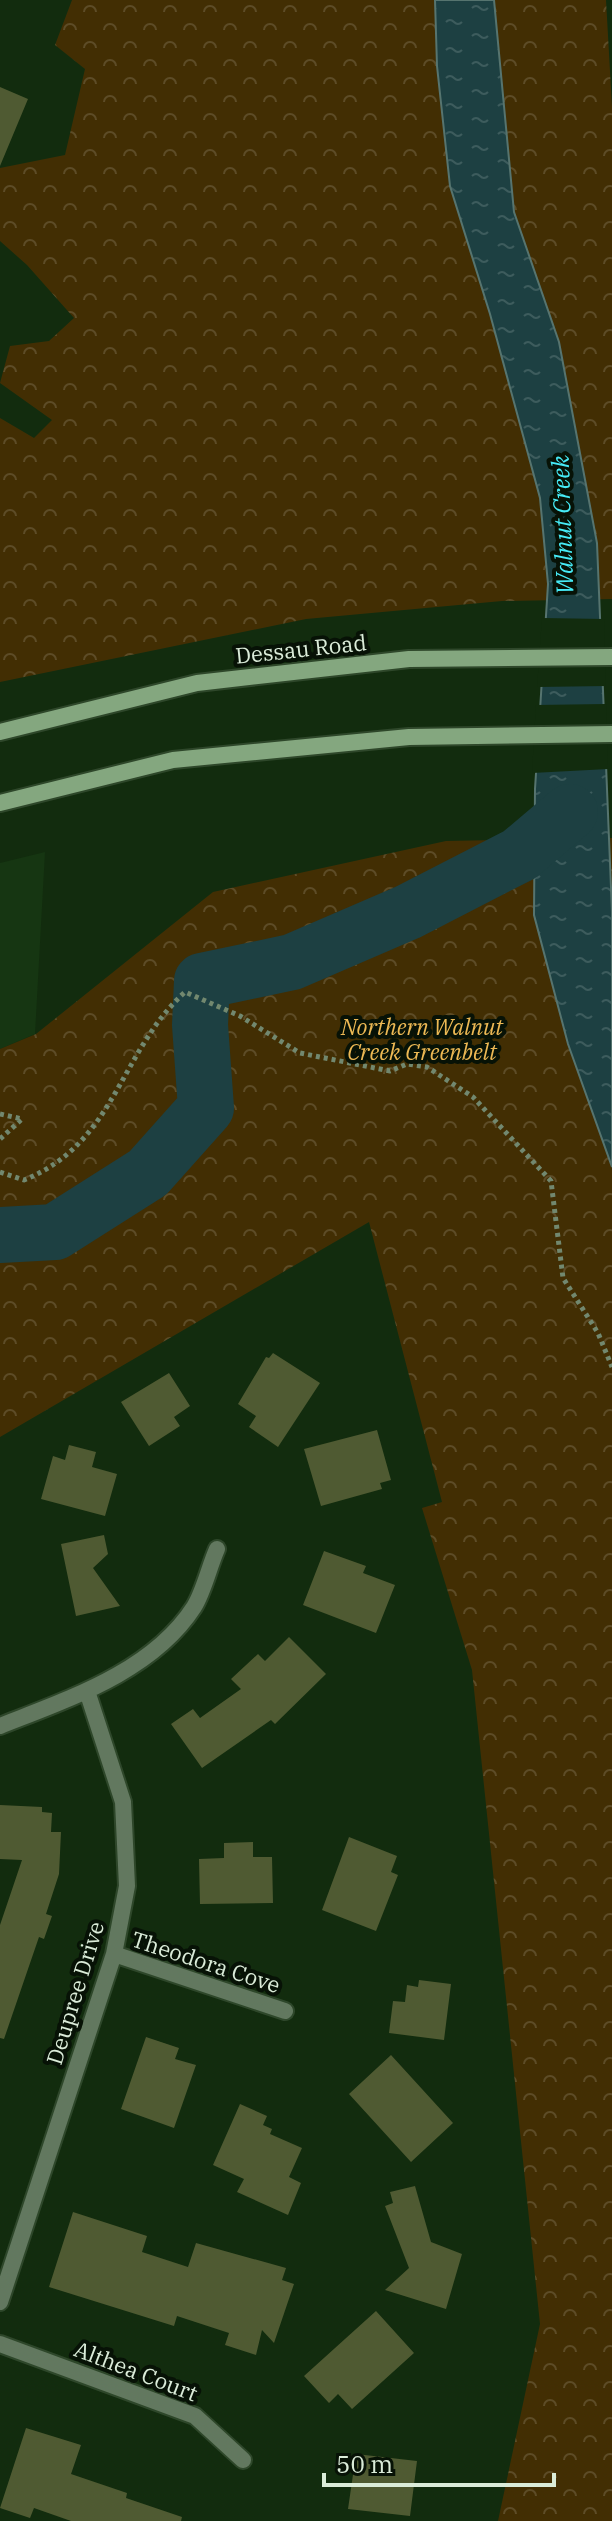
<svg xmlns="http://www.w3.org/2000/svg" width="612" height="2521" font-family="'IBM Plex Serif',serif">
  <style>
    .built { fill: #163612 }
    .forest { fill: url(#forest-crowns) }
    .water { fill: url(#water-ripples); stroke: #56746f; stroke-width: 2 }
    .pier { fill: #122c0e }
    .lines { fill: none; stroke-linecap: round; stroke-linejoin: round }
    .river { stroke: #1d4042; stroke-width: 56 }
    .building { fill: #4f5a32 }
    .street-casing { stroke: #2e472a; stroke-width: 20 }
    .secondary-casing { stroke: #2e472a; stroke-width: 20 }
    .path { stroke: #72886f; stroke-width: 5; stroke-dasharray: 4 4; stroke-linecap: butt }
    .street { stroke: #62785f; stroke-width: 16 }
    .secondary { stroke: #84a77f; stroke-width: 16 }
    .labels { text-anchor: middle; stroke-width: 8; stroke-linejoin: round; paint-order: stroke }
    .street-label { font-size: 22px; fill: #dbecd9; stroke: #071206 }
    .park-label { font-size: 22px; font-style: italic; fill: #edb954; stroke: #071206 }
    .water-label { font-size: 24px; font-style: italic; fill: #46ebf6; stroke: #071206 }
  </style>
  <defs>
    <pattern id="forest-crowns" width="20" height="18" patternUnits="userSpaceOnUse" patternTransform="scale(2)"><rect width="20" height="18" fill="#422e03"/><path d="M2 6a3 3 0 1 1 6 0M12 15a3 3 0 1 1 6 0" fill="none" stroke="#5d4c27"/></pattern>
    <pattern id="water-ripples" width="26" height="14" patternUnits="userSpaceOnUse" patternTransform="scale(2)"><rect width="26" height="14" fill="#1d4042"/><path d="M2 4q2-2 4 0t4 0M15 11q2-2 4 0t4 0" fill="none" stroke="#3d5c5d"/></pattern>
  </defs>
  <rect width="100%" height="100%" fill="#122c0e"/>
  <!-- built -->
  <path class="built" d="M45,852l-10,182 -35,15v-186z"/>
  <!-- forest -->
  <path class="forest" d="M72,0h534l6,107v492l-110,2 -196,18 -306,63v-264l34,20 18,-18 -52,-37 10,-37 39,-5 25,-23 -47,-53 -27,-24v-73l65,-13 20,-86 -30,-24z
    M612,838v1683h-114l42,-197 -68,-654 -50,-162 20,-6 -73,-280 -369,215v-388l36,-15 177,-142 233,-51z"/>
  <!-- water -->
  <path class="water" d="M435,0h59l20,212 45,130 38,201 15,369v255l-44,-123 -34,-129 1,-126 13,-205 -8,-86 -50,-184 -40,-128 -13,-120z"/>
  <!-- pier -->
  <path class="pier" d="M542,618l62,1 2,67 -69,1z
    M606,704l2,65 -76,4 4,-68z"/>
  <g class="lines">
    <!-- river -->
    <path class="river" d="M0,1235l55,-3 93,-59 58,-65 -6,-83 2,-44 90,-19 116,-50 111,-57 51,-43"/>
  </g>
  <!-- building -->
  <path class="building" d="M0,87l28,12 -28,67z
    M273,1353l47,30 -42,64 -29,-20 7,-11 -18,-12 28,-47 3,1z
    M169,1373l21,33 -16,11 6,9 -31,20 -28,-44z
    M377,1430l14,50 -11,3 2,6 -61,17 -17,-57z
    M69,1445l27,7 -4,15 25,7 -12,42 -64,-17 12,-43 12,4z
    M104,1535l4,19 -15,14 27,38 -44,10 -15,-72z
    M324,1551l42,15 -3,7 32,12 -19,48 -73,-28z
    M289,1637l37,37 -51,50 -4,-4 -69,48 -31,-44 22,-15 7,9 41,-29 -10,-10 27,-25 7,7z
    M0,1805l42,2v5l10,1 -1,19h10l-2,42 -13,40 6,2 -8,23 -5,-2 -35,102 -4,-1v-113l22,-65 -22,-1z
    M349,1837l48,19 -6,16 7,3 -22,56 -54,-21z
    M253,1842v15h19l1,46 -73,1 -1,-45 25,-1v-15z
    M419,1980l32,4 -7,56 -55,-7 4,-32 12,1 2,-17 11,2z
    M146,2037l33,11 -4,11 21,6 -22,63 -53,-19z
    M391,2055l62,68 -42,39 -62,-68z
    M240,2104l27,12 -4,9 9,4 -2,5 32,14 -13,29 12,6 -13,32 -51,-23 7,-13 -31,-14z
    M415,2186l16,56 31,12 -16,55 -61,-19 24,-22 -24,-62 8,-3 -3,-11z
    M73,2212l74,24 -5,16 46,15 8,-24 90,25 -4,12 12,4 -20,59 -12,-13 -6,25 -31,-10 4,-12 -52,-17 -3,10 -125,-39z
    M376,2311l38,42 -62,56 -14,-15 -9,9 -25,-27z
    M26,2428l55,17 -10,29 56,19 -1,5 56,19 -1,4h-110l-37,-13 -4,10 -30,-10z
    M356,2454l61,7 -7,55 -62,-7z"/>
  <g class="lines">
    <defs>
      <path id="street" d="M0,1726c68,-27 152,-54 194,-119 10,-16 15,-40 23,-58
        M114,1954l171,57
        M0,2302l114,-348 13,-68 -4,-84 -36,-111
        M0,2344l195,72 48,44"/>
      <path id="secondary" d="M0,732l197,-49 212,-24 203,-2
        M0,803l173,-43 236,-23 203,-3"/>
    </defs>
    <!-- street casing -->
    <use href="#street" class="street-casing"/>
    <!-- secondary casing -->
    <use href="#secondary" class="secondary-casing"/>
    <!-- path -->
    <path class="path" d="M0,1114l22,5 -22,20
      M0,1172l24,8c92,-37 95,-128 161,-188l55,24 60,37 90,18 17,-7 20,3 46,30 78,84 12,97 35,55 14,34"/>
    <!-- street -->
    <use href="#street" class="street"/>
    <!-- secondary -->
    <use href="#secondary" class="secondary"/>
  </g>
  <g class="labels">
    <!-- street labels -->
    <g class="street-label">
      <text transform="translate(301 649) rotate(-6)" y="8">Dessau Road</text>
      <text transform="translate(206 1962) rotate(18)" y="8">Theodora Cove</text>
      <text transform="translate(75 1993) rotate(-73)" y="8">Deupree Drive</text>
      <text transform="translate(136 2371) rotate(21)" y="8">Althea Court</text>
    </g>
    <!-- park labels -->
    <g class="park-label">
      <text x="422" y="1035">Northern Walnut<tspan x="422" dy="25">Creek Greenbelt</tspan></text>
    </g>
    <!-- water labels -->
    <g class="water-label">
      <text transform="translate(563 525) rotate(-92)" y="8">Walnut Creek</text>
    </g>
  </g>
  <!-- scale -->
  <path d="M324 2473v12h230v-12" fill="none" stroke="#dbecd9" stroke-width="4"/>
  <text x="336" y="2473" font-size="24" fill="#dbecd9" stroke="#071206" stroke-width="6" paint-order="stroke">50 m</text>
</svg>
